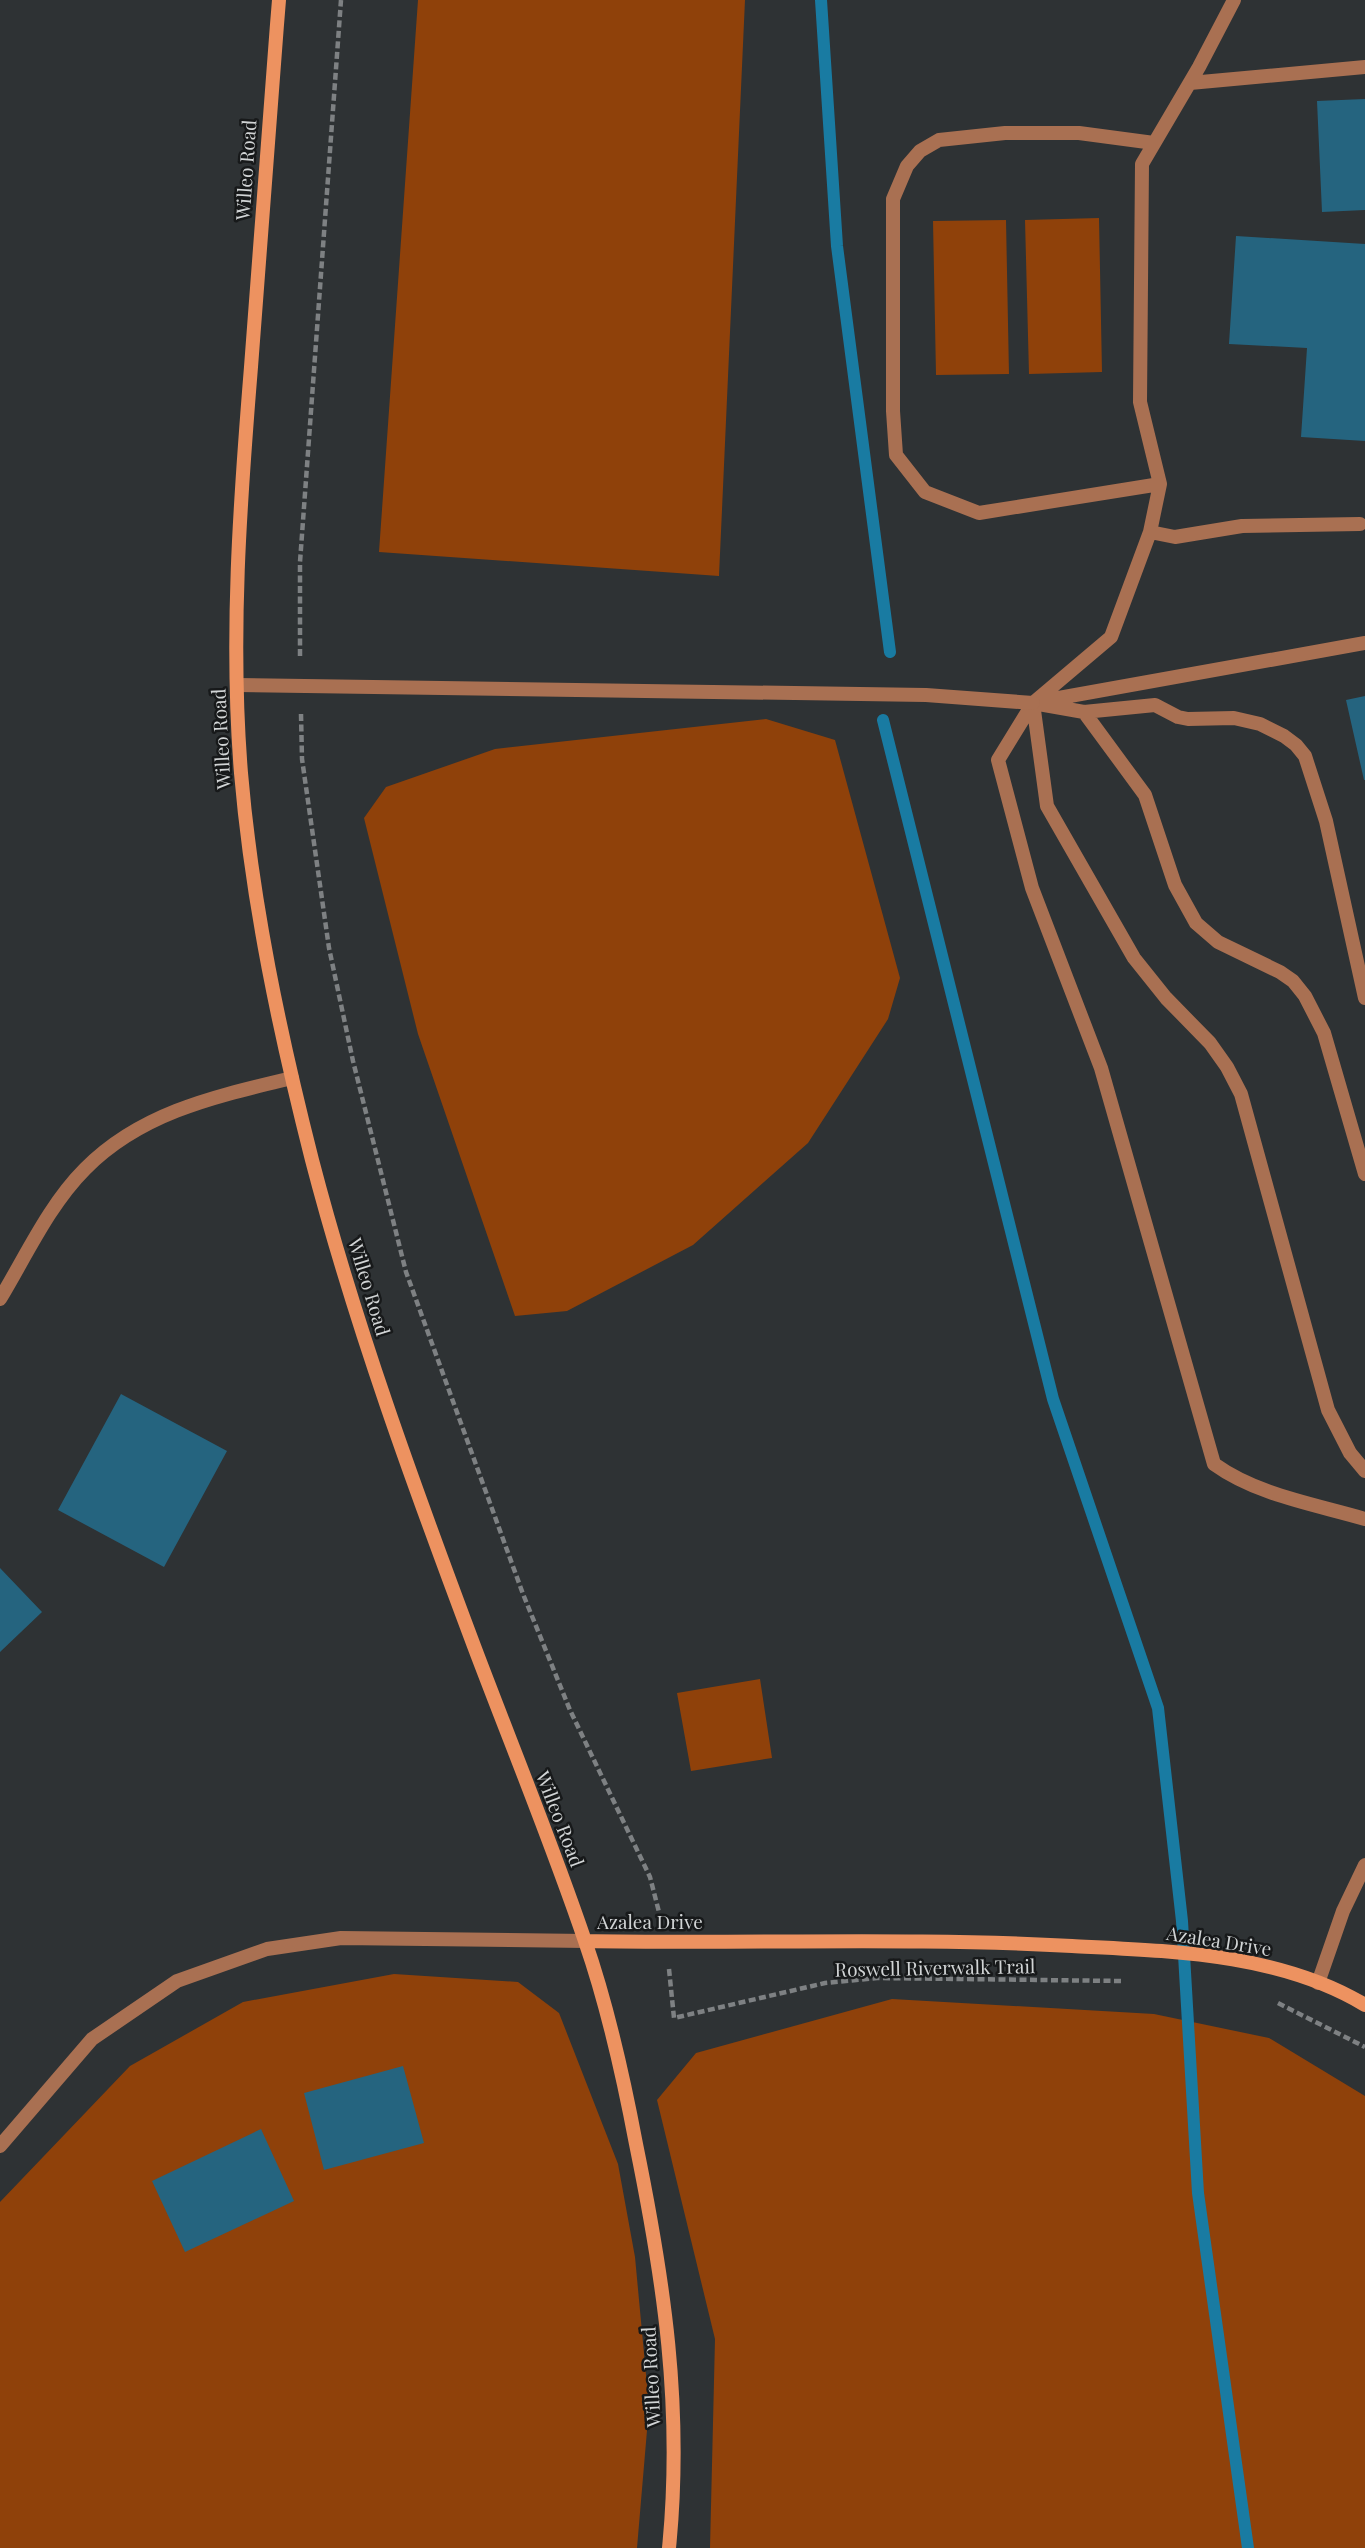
<svg xmlns="http://www.w3.org/2000/svg" width="1365" height="2548" font-family="'Playfair Display',serif">
  <style>
    .green { fill: #8f410a }
    .lines { fill: none; stroke-linecap: round; stroke-linejoin: round }
    .stream { stroke: #197ba2; stroke-width: 12 }
    .building { fill: #25647f }
    .path { stroke: #7e8183; stroke-width: 4.5; stroke-dasharray: 7 3.5; stroke-linecap: butt }
    .lane { stroke: #a97052; stroke-width: 14 }
    .street { stroke: #a97052; stroke-width: 14 }
    .secondary { stroke: #ed9260; stroke-width: 14 }
    .labels { text-anchor: middle; stroke-width: 5; stroke-linejoin: round; paint-order: stroke }
    .street-label { font-size: 19px; fill: #d1d4d5; stroke: #17191a }
  </style>
  <rect width="100%" height="100%" fill="#2e3234"/>
  <!-- green -->
  <path class="green" d="M418,0h327l-26,576 -340,-24z
    M1099,218l3,154 -73,2 -4,-154z
    M1006,220l3,154 -73,1 -3,-154z
    M766,719l69,21 65,238 -12,41 -80,124 -115,102 -126,66 -52,5 -97,-282 -54,-216 22,-31 109,-38z
    M760,1679l12,79 -81,13 -14,-78z
    M394,1974l124,8 41,31 59,151 17,93 14,150 -12,141h-637v-346l130,-136 113,-64z
    M892,1999l262,15 115,24 96,58v452h-655l5,-209 -58,-239 39,-47z"/>
  <g class="lines">
    <!-- stream -->
    <path class="stream" d="M821,0l16,246 53,406
      M883,720l170,679 105,309 24,213 16,272 50,355"/>
  </g>
  <!-- building -->
  <path class="building" d="M1365,99v111l-43,2 -5,-111z
    M1236,236l129,8v197l-64,-4 6,-89 -78,-4z
    M1365,696v84h-1l-18,-80z
    M121,1394l106,57 -63,116 -106,-57z
    M0,1568l42,44 -42,40z
    M403,2066l21,77 -100,27 -20,-77z
    M261,2129l33,72 -109,51 -33,-71z"/>
  <g class="lines">
    <!-- path -->
    <path class="path" d="M300,656v-94l41,-562
      M301,714l1,45 27,189 24,113 53,211 117,322 47,116 80,167 9,35
      M669,1969l5,49 151,-35 52,-5 245,3
      M1278,2003l87,44"/>
    <!-- lane -->
    <path class="lane" d="M1234,0l-35,67 -57,97 -2,238 20,82 -10,48 -39,105 -78,66 -35,57 34,128 69,180 113,396c43,31 100,40 151,55
      M1190,83l175,-16
      M1154,143l-75,-10h-74l-66,7 -19,11 -13,15 -14,33v212l3,44 29,37 54,21 181,-29
      M1150,532l25,5 67,-11 118,-2
      M1042,701l323,-58
      M1033,703l14,103 87,152 32,40 44,45 17,24 14,27 87,316 22,43 15,18
      M1033,703l51,9 71,-7 23,12 10,2 46,-1 26,6 24,12 12,9 9,11 21,65 39,177
      M1084,712l61,83 30,90 21,38 22,19 62,30 13,9 12,15 19,37 41,141
      M1318,1983l25,-72 22,-46"/>
    <!-- street -->
    <path class="street" d="M237,685l689,10 107,8
      M0,1299c26,-43 49,-94 85,-130 56,-57 132,-73 207,-91
      M0,2146l92,-107 85,-58 90,-32 74,-11 245,3"/>
    <!-- secondary -->
    <path class="secondary" d="M279,0c-10,122 -19,244 -28,367 -11,135 -21,271 -10,406 11,130 39,261 71,387 43,165 102,326 162,486 37,98 77,195 111,295 23,66 38,134 51,203 28,137 47,263 33,404
      M586,1941c162,3 324,-4 486,5 98,5 207,7 293,59"/>
  </g>
  <g class="labels">
    <!-- street labels -->
    <g class="street-label">
      <text transform="translate(246 170) rotate(-86)" y="7">Willeo Road</text>
      <text transform="translate(221 739) rotate(-93)" y="7">Willeo Road</text>
      <text transform="translate(369 1287) rotate(73)" y="7">Willeo Road</text>
      <text transform="translate(560 1819) rotate(69)" y="7">Willeo Road</text>
      <text x="650" y="1929">Azalea Drive</text>
      <text transform="translate(1219 1941) rotate(9)" y="7">Azalea Drive</text>
      <text transform="translate(935 1968) rotate(-1)" y="7">Roswell Riverwalk Trail</text>
      <text transform="translate(651 2377) rotate(-93)" y="7">Willeo Road</text>
    </g>
  </g>
</svg>
